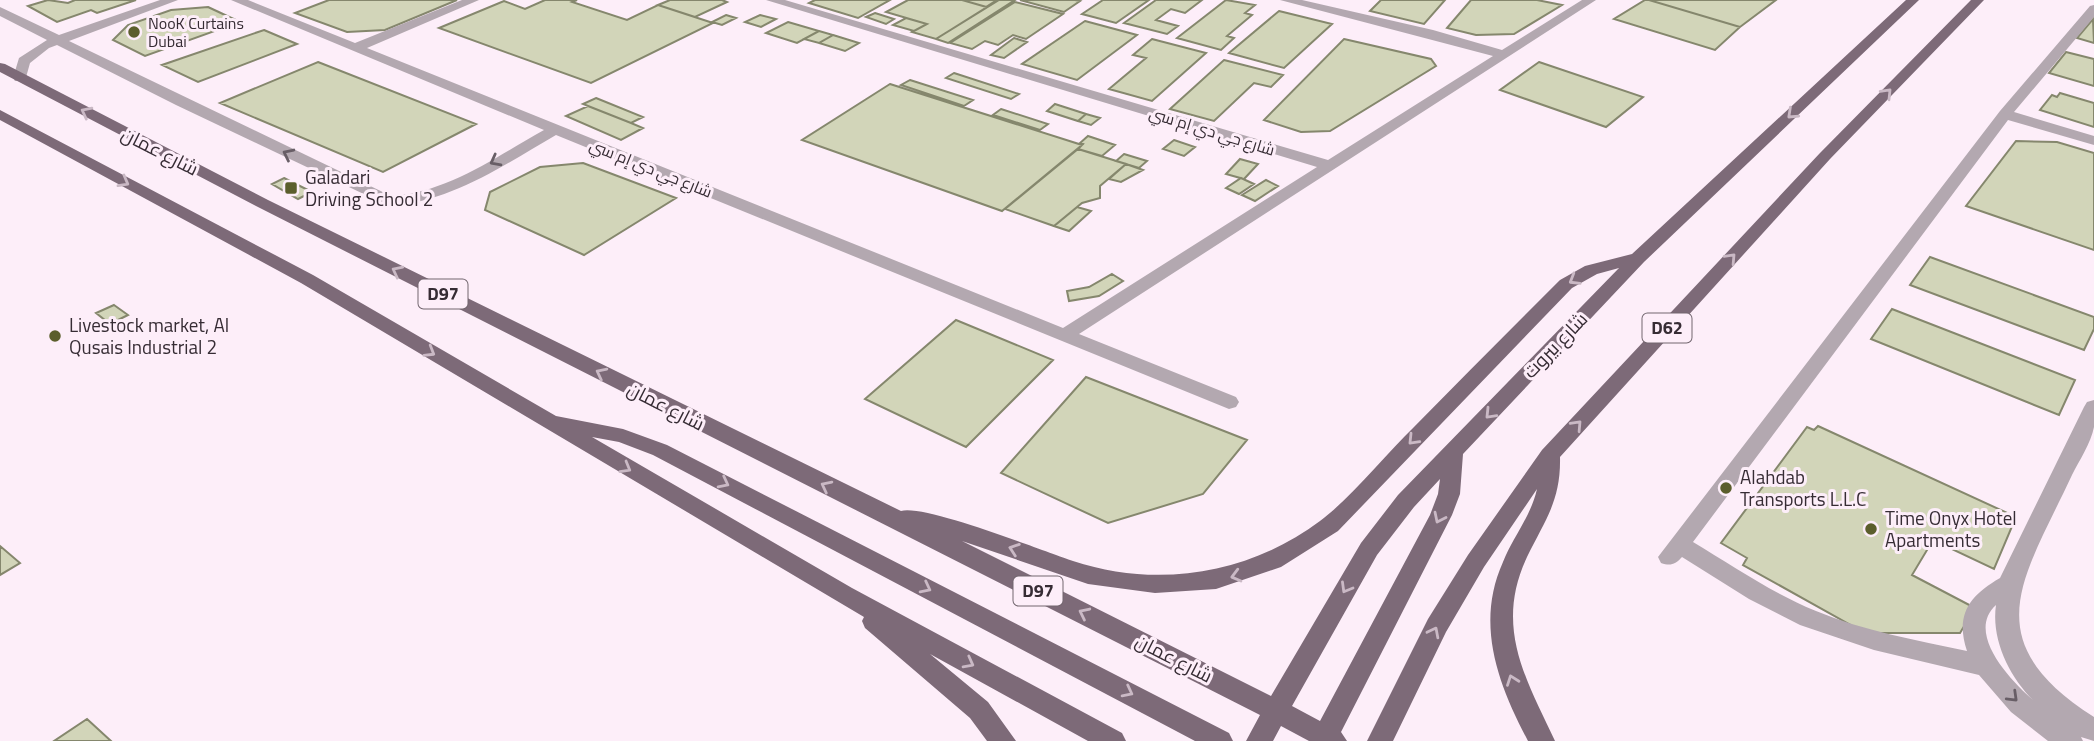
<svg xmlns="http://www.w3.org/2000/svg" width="2094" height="741" font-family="'Titillium Web',Cairo,sans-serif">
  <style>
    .building { fill: #d2d5b9; stroke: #85876d; stroke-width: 2 }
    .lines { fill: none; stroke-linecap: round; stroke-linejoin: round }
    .minor { fill: #b3a8b0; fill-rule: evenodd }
    .primary { fill: #7d6a78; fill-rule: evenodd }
    .oneway { stroke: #cab9c5 }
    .oneway2 { stroke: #685e66 }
    .poi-dot { fill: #5b5e2c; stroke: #fdeef9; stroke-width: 2.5 }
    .labels { text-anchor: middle; stroke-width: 6; stroke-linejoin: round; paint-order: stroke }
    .far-poi-label { font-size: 16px; fill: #362c34; stroke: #fdeef9; text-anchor: start }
    .far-street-label { font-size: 16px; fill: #362c34; stroke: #fdeef9 }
    .shield { fill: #fdeef9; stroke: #72666f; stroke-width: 2 }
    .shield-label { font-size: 18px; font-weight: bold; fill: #362c34 }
    .street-label { font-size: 19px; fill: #362c34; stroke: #fdeef9 }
    .poi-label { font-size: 19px; fill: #362c34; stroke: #fdeef9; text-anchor: start }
  </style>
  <rect width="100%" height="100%" fill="#fdeef9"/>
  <!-- building -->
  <path class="building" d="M48,0l20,3 7,-3h61l-39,13 -6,-3 -34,12 -29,-16z
    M329,0h128l-72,30 -38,2 -52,-19z
    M545,0h32l-5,2 55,18 31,-15 55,18 -122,60 -152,-55 65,-27 21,8z
    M670,0h52l5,2 -32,15 -37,-12z
    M815,0h75l-32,18 -49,-15z
    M908,0h54l25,7 -51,32 -24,-7 15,-8 -41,-12z
    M962,0h35l-11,7z
    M999,0h16l-67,43 -12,-4z
    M1020,0h55l5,1 -16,11z
    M1103,0h46l-33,23 -34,-9z
    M1156,0h46l-17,13 -14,-4 -15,11 22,6 -11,8 -43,-11z
    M1226,0l29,5 -10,8 7,2 -25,21 7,2 -13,12 -44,-12z
    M1381,0h64l-21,24 -54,-13z
    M1471,0h66l25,5 -48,29 -38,1 -29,-7z
    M1645,0h4l91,27 -25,23 -101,-31z
    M1649,0h127l-36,27z
    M1015,2l48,12 -37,25 -13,-4 -15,10 -13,-4 -13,8 -22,-6z
    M208,7l32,15 -95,34 -32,-16 15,-15 43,-15z
    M1279,11l53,13 -48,44 -55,-15z
    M875,13l19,6 -8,5 -20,-7z
    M726,15l10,3 -14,7 -10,-3z
    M760,15l16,4 -15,8 -16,-5z
    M906,18l21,6 -13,7 -21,-6z
    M2093,19l1,24 -17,-5z
    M1085,21l52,14 -60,45 -55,-16z
    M788,22l31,9 -22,12 -31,-10z
    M264,30l33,14 -99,38 -36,-17z
    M819,31l14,4 -14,8 -15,-4z
    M833,35l26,8 -14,8 -26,-8z
    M1014,38l13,4 -23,16 -13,-3z
    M1152,39l54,14 -54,48 -43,-12 37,-31 -13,-3z
    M1344,39l87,20 5,7 -106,65 -29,1 -37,-12z
    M2066,52l28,7v27l-45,-13z
    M1224,60l59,15 -12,12 -17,-4 -40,38 -44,-12z
    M318,62l158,62 -93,48 -163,-69z
    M1539,62l104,35 -37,30 -106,-37z
    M954,73l65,21 -8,5 -65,-21z
    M910,80l63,20 -9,6 -63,-21z
    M890,84l192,61 -80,66 -200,-71z
    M2060,93l34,10v24l-54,-17 12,-15 5,2z
    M596,98l47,19 -12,6 -48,-19z
    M1055,104l31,10 -8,7 -31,-10z
    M588,106l43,17 12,5 -22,12 -55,-24z
    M1001,109l47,15 -8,6 -47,-15z
    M1086,114l14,4 -9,7 -13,-4z
    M1088,136l27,9 -13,11 -24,-7 5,-5 -3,-1z
    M1174,140l21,7 -11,9 -21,-7z
    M2016,141l41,1 37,11v97l-128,-44z
    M1078,149l48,15 -26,22v12l-18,5 -28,23 -49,-17z
    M1124,154l23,7 -8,7 -23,-7z
    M1240,159l18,5 -14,15 -18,-5z
    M583,163l93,35 -92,57 -99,-45 5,-18 50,-25z
    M1126,164l17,6 -22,12 -12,-3z
    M284,178l28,14 -14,7 -26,-15z
    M1241,178l13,6 -15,10 -13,-6z
    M1266,180l12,6 -23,15 -13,-6z
    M1077,207l14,4 -22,20 -15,-5z
    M1930,257l164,60v12l-10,21 -174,-65z
    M1112,274l11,7 -24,15 -30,5 -2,-10 22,-4z
    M114,305l14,10 -18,9 -14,-11z
    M1892,309l183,71 -16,35 -188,-76z
    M956,320l97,40 -87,87 -101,-48z
    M1086,377l161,63 -44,54 -95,29 -107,-50z
    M1818,426l198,91 -22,52 -61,-29 -21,35 63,33 -15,25h-95l-122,-68 4,-7 -26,-15 86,-116 7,3z
    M0,546l20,17 -20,12z
    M87,719l24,22h-57z"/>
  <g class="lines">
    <!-- minor -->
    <path class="minor" d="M160,0h18l-109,41 322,155c56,-3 106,-40 153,-66l-313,-130h17l107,43 107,-43h17l-112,48 696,280 254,-161 -551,-167h19l543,160 165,-104 -213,-56h22l131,30 69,20 80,-50h14l-517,334 157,63 3,5 -3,5 -7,2 -673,-274c-52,30 -105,67 -167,71l-213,-101 -119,-60 -8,3 -19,15 -5,18h-10l-2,-3 6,-20 28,-18 -47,-24v-9l59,28z
      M2094,5v12l-80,95 80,24v9l-86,-25 -315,422c40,24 79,51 123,69 48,20 100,29 151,40 -12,-36 2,-55 33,-73l84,-171 3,-5 7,-2c0,9 0,19 0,27 -3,16 -15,34 -22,48 -48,103 -99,165 22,242v24l-13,-4 2,4h-35l-37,-29 -32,-37 -105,-25 -74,-25 -51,-26 -67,-42c-7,8 -12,9 -21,6l-3,-6 342,-446 90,-105zM1996,605c-5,34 13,71 37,95 -22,-19 -68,-67 -37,-95z"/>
    <!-- primary -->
    <path class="primary" d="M1906,0h13l-275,262 -181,192 -3,40 -8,21 -111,217 6,9h-38l-28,-15 -8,15h-27l14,-26 -1004,-509 -256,-134v-9l5,1 263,136 633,311c24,-7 142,40 172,50 85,28 176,13 247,-40 31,-23 65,-66 94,-94 48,-49 97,-98 146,-147l25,-14 47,-12zM1619,268l-221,227 -37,48 -90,153 -309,-155 126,43 67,9 61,-4 65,-22 57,-36 234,-243 25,-14zM1440,479l-2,15 -8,21 -110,206 -28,-15 85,-151 37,-48z
      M1971,0h13l-154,159 -270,298c1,44 -15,63 -33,100 -33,70 -1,122 28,184h-27c-30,-57 -53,-117 -25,-179 10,-25 28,-46 34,-73l-53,78 -38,65 -53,109h-26l61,-122 40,-64 74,-105 278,-297z
      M0,110l313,165 243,141 67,13 44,16 562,288 4,8h-38l-542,-286 -34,-13 -27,-5 260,151 270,145 4,8h-38l-158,-87 58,48 28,39h-29l-17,-23 -105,-90 -3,-7 2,-4 -563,-334 -301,-163z"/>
  </g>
  <!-- one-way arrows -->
  <defs><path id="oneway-chevron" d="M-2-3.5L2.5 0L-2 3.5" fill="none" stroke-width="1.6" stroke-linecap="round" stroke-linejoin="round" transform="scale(1.75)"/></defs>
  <g class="oneway">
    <use href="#oneway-chevron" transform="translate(1887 93) rotate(-46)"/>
    <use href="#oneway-chevron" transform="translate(86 112) rotate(-153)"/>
    <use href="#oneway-chevron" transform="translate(1792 114) rotate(137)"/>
    <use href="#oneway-chevron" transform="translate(124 182) rotate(29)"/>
    <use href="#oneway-chevron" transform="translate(1731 258) rotate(-47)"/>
    <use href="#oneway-chevron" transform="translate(397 271) rotate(-153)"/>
    <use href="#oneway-chevron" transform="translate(1574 280) rotate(149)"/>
    <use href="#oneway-chevron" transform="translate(430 352) rotate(31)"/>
    <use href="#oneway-chevron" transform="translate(601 373) rotate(-153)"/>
    <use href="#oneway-chevron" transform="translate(1490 414) rotate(134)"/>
    <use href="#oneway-chevron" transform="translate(1577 425) rotate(-47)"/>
    <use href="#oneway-chevron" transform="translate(1413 440) rotate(134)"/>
    <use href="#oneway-chevron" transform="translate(626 468) rotate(30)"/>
    <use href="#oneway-chevron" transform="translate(724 483) rotate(27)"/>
    <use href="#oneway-chevron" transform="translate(826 486) rotate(-153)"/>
    <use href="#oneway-chevron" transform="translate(1439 518) rotate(116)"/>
    <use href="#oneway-chevron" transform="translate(1014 549) rotate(-161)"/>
    <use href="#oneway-chevron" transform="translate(1236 576) rotate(165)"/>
    <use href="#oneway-chevron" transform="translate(926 588) rotate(27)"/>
    <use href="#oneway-chevron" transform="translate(1346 588) rotate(120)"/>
    <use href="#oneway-chevron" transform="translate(1084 613) rotate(-154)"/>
    <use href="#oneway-chevron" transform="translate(1434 632) rotate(-63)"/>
    <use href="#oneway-chevron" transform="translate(969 663) rotate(28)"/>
    <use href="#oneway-chevron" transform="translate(1512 680) rotate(-110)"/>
    <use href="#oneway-chevron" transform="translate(1128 692) rotate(27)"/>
  </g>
  <g class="oneway2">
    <use href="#oneway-chevron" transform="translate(288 154) rotate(-154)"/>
    <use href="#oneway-chevron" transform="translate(495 161) rotate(152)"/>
    <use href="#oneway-chevron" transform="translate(2013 697) rotate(44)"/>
  </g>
  <!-- markers -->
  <g class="poi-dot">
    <circle cx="134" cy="32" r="7"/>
    <rect x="284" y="181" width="14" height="14" rx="3.5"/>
    <circle cx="55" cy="336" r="7"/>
    <circle cx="1726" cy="488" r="7"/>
    <circle cx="1871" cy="529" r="7"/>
  </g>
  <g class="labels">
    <!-- far-poi labels -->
    <g class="far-poi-label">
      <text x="148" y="29">NooK Curtains<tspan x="148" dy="18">Dubai</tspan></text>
    </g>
    <!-- far-street labels -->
    <g class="far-street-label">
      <text transform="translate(1212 131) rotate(17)" y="6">شارع جي دي إم سي</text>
      <text transform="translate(651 168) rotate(22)" y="6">شارع جي دي إم سي</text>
    </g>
    <!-- shield labels -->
    <g class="shield">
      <rect x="418.5" y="279.5" width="49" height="29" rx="5"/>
      <rect x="1642.5" y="313.5" width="49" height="29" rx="5"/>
      <rect x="1013.5" y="576.5" width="49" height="29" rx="5"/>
    </g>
    <g class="shield-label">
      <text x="443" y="300">D97</text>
      <text x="1667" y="334">D62</text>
      <text x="1038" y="597">D97</text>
    </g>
    <!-- street labels -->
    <g class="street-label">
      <text transform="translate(160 151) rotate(27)" y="7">شارع عمان</text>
      <text transform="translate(1555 345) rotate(-46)" y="7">شارع بيروت</text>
      <text transform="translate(666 406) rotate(27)" y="7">شارع عمان</text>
      <text transform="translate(1174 658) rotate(27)" y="7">شارع عمان</text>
    </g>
    <!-- poi labels -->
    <g class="poi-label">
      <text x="305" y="184">Galadari<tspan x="305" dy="22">Driving School 2</tspan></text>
      <text x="69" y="332">Livestock market, Al<tspan x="69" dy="22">Qusais Industrial 2</tspan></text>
      <text x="1740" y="484">Alahdab<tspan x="1740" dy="22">Transports L.L.C</tspan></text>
      <text x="1885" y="525">Time Onyx Hotel<tspan x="1885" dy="22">Apartments</tspan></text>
    </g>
  </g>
</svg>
